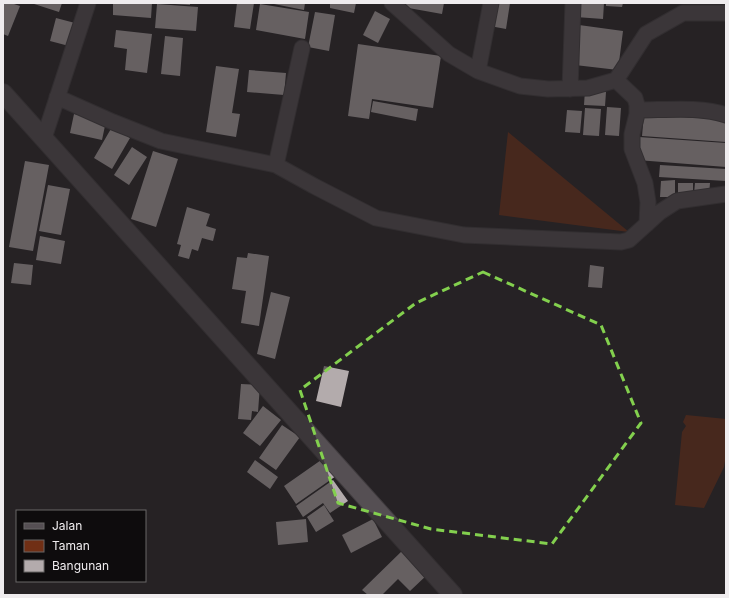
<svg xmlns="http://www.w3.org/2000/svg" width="729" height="598" font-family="Inter,sans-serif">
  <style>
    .green { fill: #702f15 }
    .building { fill: #b3abac }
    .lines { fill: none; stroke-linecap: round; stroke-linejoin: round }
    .minor-casing { stroke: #403c3f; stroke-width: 17 }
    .tertiary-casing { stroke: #403c3f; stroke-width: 20 }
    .minor { stroke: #554f53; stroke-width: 15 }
    .tertiary { stroke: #554f53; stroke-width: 18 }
    .marked { fill: none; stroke: #83d04e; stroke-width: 3; stroke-dasharray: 8 5; stroke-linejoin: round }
  </style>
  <rect width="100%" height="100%" fill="#262225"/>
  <!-- green -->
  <path class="green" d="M508,132l121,100 -130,-17z
    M686,415l40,4v36l-2,12 -20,41 -29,-3 7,-73 4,-6 -3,-4z"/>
  <!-- building -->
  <path class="building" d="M3,3h8l9,3 -12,30 -5,-2z
    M31,3h31l-3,9z
    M113,3h39l-1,15 -38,-3z
    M175,3h15v2l-15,-1z
    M237,3h17l-4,26 -16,-2z
    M269,3h36l-1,7z
    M330,3h26l-2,10 -24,-5z
    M404,3h40l-2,11 -39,-7z
    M493,3h17l-4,26 -16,-3z
    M577,3h27l-1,16 -27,-2z
    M606,3h17l-1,4 -16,-1z
    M157,4l41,3 -2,24 -41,-3z
    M260,4l49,8 -4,27 -49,-9z
    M375,11l15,8 -12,24 -15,-8z
    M315,12l20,3 -6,36 -21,-4z
    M56,18l19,5 -6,23 -19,-5z
    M579,25l44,6 -5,39 -43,-5z
    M116,30l36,4 -5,39 -22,-3 2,-21 -13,-2z
    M165,36l18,2 -3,38 -19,-2z
    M358,44l83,12 -8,52 -61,-9 -3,20 -21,-3z
    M216,66l23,3 -7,44 8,1 -4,23 -30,-5z
    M249,70l37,3 -2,22 -37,-3z
    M585,90l21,2 -1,14 -21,-1z
    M373,101l45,8 -2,12 -45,-9z
    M607,107l14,1 -2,28 -14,-1z
    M585,108l16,1 -2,27 -16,-1z
    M567,110l15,1 -2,22 -15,-1z
    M74,114l32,7 -4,19 -32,-7z
    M644,114l82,6v22l-84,-6z
    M112,127l18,11 -18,31 -18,-11z
    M639,137l87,6v24l-89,-7z
    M132,147l15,10 -18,28 -15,-10z
    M153,151l25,8 -22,68 -25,-8z
    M25,161l24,4 -16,86 -24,-4z
    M660,165l66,4v12l-67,-4z
    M675,180v17h-15l1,-16z
    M678,183h15v13h-15z
    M695,183h15l-1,12 -15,-1z
    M48,185l22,4 -9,46 -22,-4z
    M187,207l23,7 -4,12 10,3 -3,12 -11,-3 -4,13 -6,-2 -3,10 -11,-3 3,-11 -4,-1z
    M40,236l25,5 -4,23 -25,-4z
    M248,253l21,3 -10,70 -18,-3 5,-32 -14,-2 5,-32 10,1z
    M14,263l19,2 -2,20 -20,-2z
    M590,265l14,2 -2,21 -14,-1z
    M271,292l19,5 -15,62 -18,-5z
    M324,366l25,5 -8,36 -25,-6z
    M241,384l19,1 -2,27 -6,-1 -1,9 -13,-1z
    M263,406l18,14 -21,26 -17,-13z
    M282,425l18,12 -24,33 -17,-12z
    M324,458l12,18 -40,28 -12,-18z
    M255,460l23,17 -8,12 -23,-17z
    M333,480l15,21 -18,12 -7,-10 -20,14 -7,-11z
    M324,505l10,16 -18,11 -9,-15z
    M306,519l2,23 -30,3 -2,-23z
    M373,519l9,18 -31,16 -9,-18z
    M404,549l24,25 -18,17 -12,-12 -16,16h-14l-6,-5z"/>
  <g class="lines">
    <defs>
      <path id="minor" d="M392,3l57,51 29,17 42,15 28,3 40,-1 28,-8 30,-46 37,-21h43
        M478,71l13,-68
        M616,80l19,18 2,7v9l-5,20v15l13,34 3,19 -1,22
        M570,89l3,-86
        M57,97l56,25 48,19 115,24 38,21 62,32 88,17 157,7 8,-2 31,-28 17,-11 49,-7
        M638,110c27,0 63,-4 88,5
        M44,138l44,-135
        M276,165l26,-117"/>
      <path id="tertiary" d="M3,93l450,502"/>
    </defs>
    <!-- minor casing -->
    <use href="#minor" class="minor-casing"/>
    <!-- tertiary casing -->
    <use href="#tertiary" class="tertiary-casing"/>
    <!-- minor -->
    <use href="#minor" class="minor"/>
    <!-- tertiary -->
    <use href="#tertiary" class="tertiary"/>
  </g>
  <!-- marked area -->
  <path d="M0 0H729V598H0ZM483,272l118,53 40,98 -89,121 -121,-15 -93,-26 -38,-113 116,-87z" fill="#262225" fill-opacity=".55" fill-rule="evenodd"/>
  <path class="marked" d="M483,272l118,53 40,98 -89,121 -121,-15 -93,-26 -38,-113 116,-87z"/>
  <!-- border -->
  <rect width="729" height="598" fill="none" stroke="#efecee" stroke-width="8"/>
  <!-- legend -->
  <rect x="16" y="510" width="130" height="72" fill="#0e0c0d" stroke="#686667"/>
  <rect x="24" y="523" width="20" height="6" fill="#554f53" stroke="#686667"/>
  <text x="52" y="530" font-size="12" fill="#efecee">Jalan</text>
  <rect x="24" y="540" width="20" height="12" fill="#702f15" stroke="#686667"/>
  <text x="52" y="550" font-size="12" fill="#efecee">Taman</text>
  <rect x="24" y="560" width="20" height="12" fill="#b3abac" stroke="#686667"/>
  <text x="52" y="570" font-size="12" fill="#efecee">Bangunan</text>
</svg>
